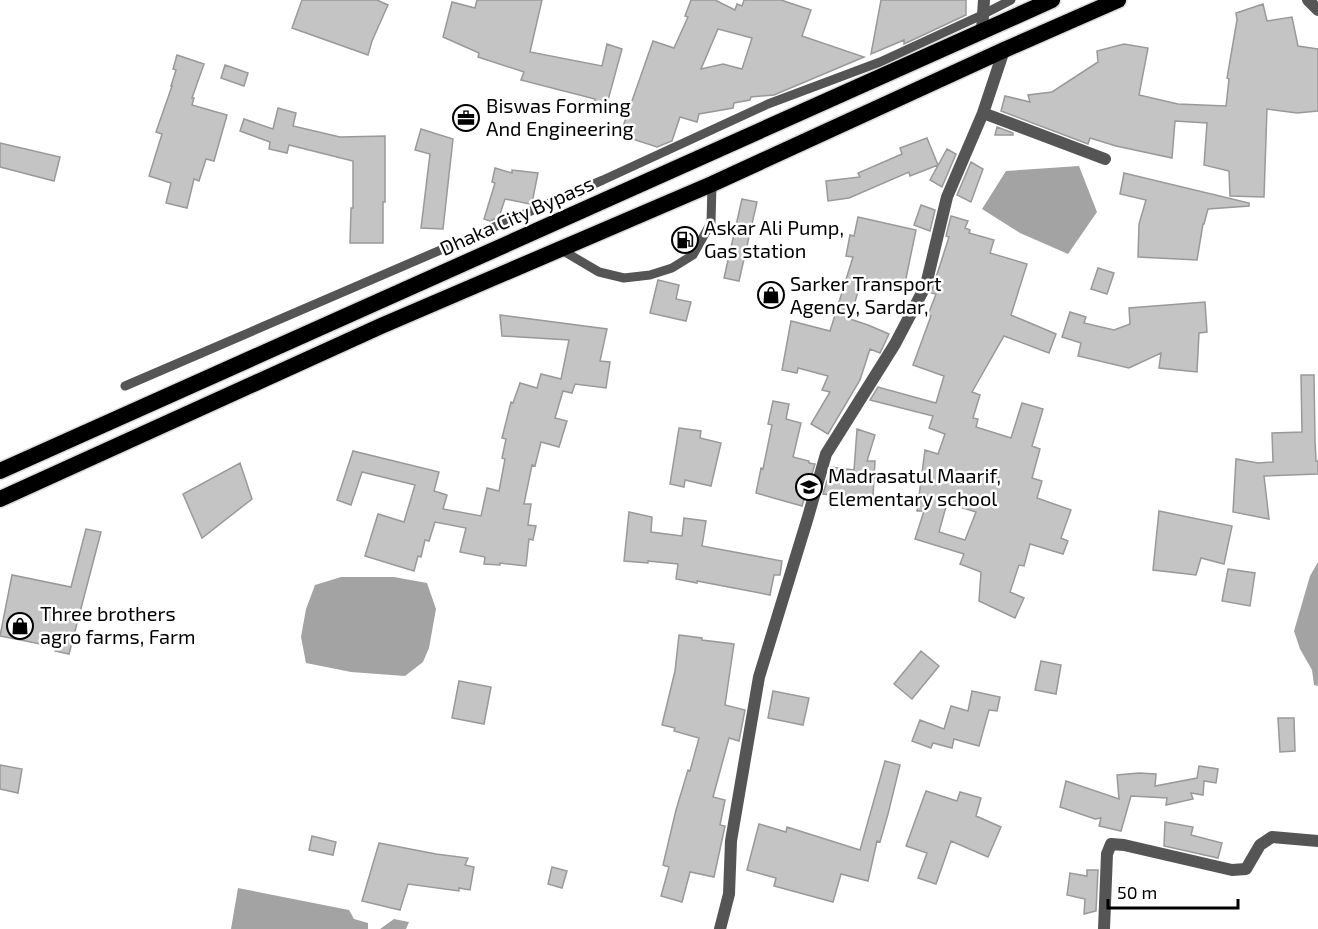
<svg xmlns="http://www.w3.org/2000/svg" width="1318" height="929" font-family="'Exo 2',sans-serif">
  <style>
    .water { fill: #a3a3a3 }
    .building { fill: #c4c4c4; stroke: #999; stroke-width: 1.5; fill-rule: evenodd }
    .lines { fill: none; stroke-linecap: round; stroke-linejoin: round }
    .trunk-casing { stroke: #dbdbdb; stroke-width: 19 }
    .service { stroke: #555; stroke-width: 9 }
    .minor { stroke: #555; stroke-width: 12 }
    .trunk { stroke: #000; stroke-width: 16 }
    .labels { text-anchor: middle; stroke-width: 5; stroke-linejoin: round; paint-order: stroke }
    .poi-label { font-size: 20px; fill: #000; stroke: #fff; text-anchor: start }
    .street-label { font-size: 20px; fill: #000; stroke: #fff }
  </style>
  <rect width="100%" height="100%" fill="#fff"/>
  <!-- water -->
  <path class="water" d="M1079,166l18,46 -29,42 -48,-21 -38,-24 24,-38z
    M1318,562v124l-4,-1 -2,-15 -12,-21 -6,-18 16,-55z
    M341,577h53l33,6 9,26 -7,39 -6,14 -18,14 -54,-4 -45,-9 -5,-26 5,-28 9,-24z
    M238,888l111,22 5,9 14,4v6h-137z
    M394,919l15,3 -3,7h-26z"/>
  <!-- building -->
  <path class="building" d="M302,0h75l11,5 -16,36 -4,14 -76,-27z
    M477,0h65l-12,52 72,14 5,-22 15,5 -17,62 -12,-4 2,-8 -74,-19 3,-8 -46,-15 1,-4 -36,-16 9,-35 23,6z
    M691,0h24l20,10 2,-6 5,2 2,-6h37l30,10 -9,26 62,21 -90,38 -23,2 -1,3 -16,3 -1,5 -34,6 -2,8 -17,-5 -8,24 -15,6 -37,-12 33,-94 21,7 14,-31 -3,-1zM718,29l34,9 -10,31 -19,-5 -22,5z
    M881,0h85v15l-62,29v-4l-33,14z
    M1263,4l4,17 25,-4 6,29 20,3v62l-21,2 -30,-4 -3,88 -34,-1 -1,-25 -25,-6 3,-42 -32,-2 -3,37 -56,-12 -26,-8 -2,6 -87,-33 4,-15 25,6 -2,-7 24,-3 46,-30 -1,-11 27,-7 24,4 -9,47 39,9 48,2 3,-27 -2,-1 10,-58 -1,-7z
    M177,55l27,9 -12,34h2l-2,7 35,10 -13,46 -8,-2 -7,22 -5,-2 -7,29 -21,-5 5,-20 -22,-7 13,-42 -6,-2 16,-46h-1l5,-16 -3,-1z
    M225,65l23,8 -4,13 -23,-8z
    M278,108l18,5 -3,13 47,11 45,-1v66h-2v41h-33l1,-35h2v-47l-64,-16 -2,8 -18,-4 1,-7 -30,-11 4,-12 29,10z
    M997,127l16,6v2h-18z
    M421,129l32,10 -10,90 -22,-1 9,-74 -15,-4z
    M927,138l11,27 -28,11 -1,-4 -60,26 -21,3 -2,-20 34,-4 -2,-4 44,-19 -2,-6z
    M0,143l60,14 -6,24 -54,-14z
    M947,149l9,5 -14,33 -12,-7z
    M971,162l12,7 -12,33 -14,-7z
    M495,168l17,5v-3l26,3 -6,30 -2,1 -25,-5 -6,18 -9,4 -6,-2 11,-36 -3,-1z
    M1124,173l125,30v3l-41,3 -4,15h-1l-6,36 -59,-3 1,-33 7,-24 -26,-6z
    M742,199l15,3 -18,79 -15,-3z
    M921,205l14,5 -5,21 -16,-6z
    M951,216l17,5 -3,7 5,2 -1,3 25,7 -4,13 37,11 -16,51 45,19 -7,19 -45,-17 -32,56 8,3 -7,23 5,1 -2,8 35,11 11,-35 21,6 -11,37 8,3 -8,29 10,3 -5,17 34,12 -10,28 7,3 -5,13 -33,-10 -6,22 -5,-1 -9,27 14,6 -9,20 -36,-17 2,-29 -21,-8 4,-10 -49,-15 9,-28h-7l8,-61 13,4 7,-20 -16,-6 4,-12 -63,-16 8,-13 58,16 8,-27 -31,-11 18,-49 -3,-1 8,-21 -5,-1 18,-56 -3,-1zM947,503l29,9 -11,28 -26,-8z
    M858,217l58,13 -12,58 -42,-10 -12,41 18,6 21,9 -9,19 -10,-4 -10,31 -32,54 -17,-10 19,-32 -8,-2 6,-14 -30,-8 -1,5 -15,-3 9,-49 39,10 23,-74 -7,-1 4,-21 4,1z
    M1098,268l16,5 -7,21 -16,-5z
    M658,280l21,5 -3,14 15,3 -5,19 -36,-8z
    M1205,302l2,30 -8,1 -2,39 -38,-4 2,-15 -32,15 -51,-12 3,-13 -19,-6 8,-25 16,5 -2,6 30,7 16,-6 -1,-16z
    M500,315l107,14 -7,32 10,1 -4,26 -31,-4 -3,9 -9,-2 -8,27 12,3 -8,26 -18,-5 -6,24 -3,-1 -8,39h7l-3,21 8,1 -3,14 -4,-1 -3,27 -26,-3v2l-16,-1 1,-7 -25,-5 6,-24 -31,-6 -6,19 -4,-1 -4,17 -3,-1 -4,15 -49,-15 13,-42 26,8 11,-37 -53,-13 -11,33 -14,-5 16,-49 86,21 -5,19 13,4 -4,14 38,7 6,-28 12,3 6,-32 -3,-1 4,-19 -4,-1 9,-36 2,1 7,-20 17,5 4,-14 20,5 8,-39 -67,-4z
    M1301,375h13l1,65 1,21h2v13l-54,2 5,43 -36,-7 3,-53 22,4 15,-1 -1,-29 30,-1z
    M773,401l16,3 -3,15 15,4 -8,34 16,4v2l6,1 -13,42 -46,-13 5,-25 2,1 9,-44 -4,-1z
    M679,428l22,3 -1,7 21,5 -10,43 -26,-6 -1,7 -14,-3z
    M857,429l18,6 -8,26h8l-2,36 -35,-2v1l-15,-2 8,-27 23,3z
    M240,463l12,36 -50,39 -19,-44z
    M1159,511l73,15 -8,38 -23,-6 -5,17 -43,-5z
    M629,512l23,5 -1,15 31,4 2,-18 22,3 -4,25 80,15 -2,14h-6l-4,20 -73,-14v2l-21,-4 2,-15 -30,-3v2l-24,-2z
    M86,529l15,3 -32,122 -14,-3 1,-4 -56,-11 12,-61 59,12z
    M1228,569l27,4 -5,33 -28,-5z
    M679,635l23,3v2l32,4 -9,61 20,5 -6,31 -10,-3 -16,59 12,3 -5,25 5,1 -11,51 -24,-5 -8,30 -21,-6 8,-29 -6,-2 13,-55 12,-40 2,1 9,-33 -25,-7 1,-3 -13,-3 13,-54z
    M921,651l18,15 -27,33 -18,-15z
    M1041,661l20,4 -5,29 -21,-4z
    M459,681l32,6 -7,37 -32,-6z
    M773,691l36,7 -6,27 -35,-7z
    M972,691l28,6 -3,14 -8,-1 -10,36 -25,-7 -2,9 -19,-5 -2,5 -19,-7 8,-21 24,9 7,-23 17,5z
    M1278,718h16l1,33 -15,1z
    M885,761l15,4 -12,49 -8,28 -3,-1 -9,40 -27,-7 -8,28 -59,-16 2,-8 -29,-8 12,-46 27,8 1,-5 73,23z
    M0,765l22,4 -4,24 -18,-4z
    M1199,766l19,3 -2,14 -12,-2 -1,14 -12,-2 2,6 -27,6 1,-7 -36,-2 -10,35 -22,-5 2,-8 -6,1 -35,-12 6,-26 53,18 -2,-24 22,-2 17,1 -1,12 42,-8z
    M926,791l31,10 3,-9 21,6 -5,18 25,11 -13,30 -37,-16 -15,43 -18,-6 9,-25 -21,-7z
    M1165,822l28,5 -2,8 31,8 -4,15 -54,-12z
    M312,836l24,6 -3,13 -24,-5z
    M379,843l57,11 32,4 -3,7 9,2 -4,23 -11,-2v3l-51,-7 -8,26 -38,-9z
    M552,867l15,4 -5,17 -14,-4z
    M1087,870h11l-2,41 -12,3 1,-15 -18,-4 3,-22 17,3z"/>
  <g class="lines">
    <defs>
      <path id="trunk" d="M0,471l1052,-471
        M0,499l381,-173 331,-142 292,-134 114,-50"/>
    </defs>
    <!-- trunk casing -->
    <use href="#trunk" class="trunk-casing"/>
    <!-- service -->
    <path class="service" d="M560,249l39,23 25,6 26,-3 22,-7 21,-13 18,-32 1,-39
      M125,386l478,-206 165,-76 112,-42 102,-47 29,-15"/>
    <!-- minor -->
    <path class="minor" d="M1308,0l10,10
      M982,30l2,-30
      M983,113l122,46
      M720,929l9,-35 2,-53 28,-164 49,-160 18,-63 69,-110 31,-59 21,-88 36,-84 21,-63
      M1104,929l3,-75 4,-10 13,1 108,25 14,-1 14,-24 12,-8 46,4"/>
    <!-- trunk -->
    <use href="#trunk" class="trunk"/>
  </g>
  <!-- icons -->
  <defs>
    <symbol id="office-ring" viewBox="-11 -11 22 22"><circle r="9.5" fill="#fff" stroke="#000" stroke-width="1.5"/><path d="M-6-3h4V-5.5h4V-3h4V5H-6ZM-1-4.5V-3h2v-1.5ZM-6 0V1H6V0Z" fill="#000"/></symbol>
    <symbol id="fuel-ring" viewBox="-11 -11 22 22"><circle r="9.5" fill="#fff" stroke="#000" stroke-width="1.5"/><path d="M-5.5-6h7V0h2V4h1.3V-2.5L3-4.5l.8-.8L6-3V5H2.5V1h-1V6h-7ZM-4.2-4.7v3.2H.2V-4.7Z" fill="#000"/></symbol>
    <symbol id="shop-ring" viewBox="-11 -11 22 22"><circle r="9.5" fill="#fff" stroke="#000" stroke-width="1.5"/><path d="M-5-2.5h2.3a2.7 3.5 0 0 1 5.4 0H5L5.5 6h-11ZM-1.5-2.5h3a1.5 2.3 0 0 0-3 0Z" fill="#000"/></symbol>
    <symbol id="school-ring" viewBox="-11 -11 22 22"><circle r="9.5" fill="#fff" stroke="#000" stroke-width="1.5"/><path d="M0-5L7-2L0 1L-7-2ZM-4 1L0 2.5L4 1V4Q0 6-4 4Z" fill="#000"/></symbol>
  </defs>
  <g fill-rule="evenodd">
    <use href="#office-ring" x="451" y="103" width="30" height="30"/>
    <use href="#fuel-ring" x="670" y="225" width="30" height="30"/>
    <use href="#shop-ring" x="756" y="280" width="30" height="30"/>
    <use href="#school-ring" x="794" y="472" width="30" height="30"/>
    <use href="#shop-ring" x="5" y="611" width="30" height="30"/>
  </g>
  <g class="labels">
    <!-- poi labels -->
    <g class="poi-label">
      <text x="486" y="113">Biswas Forming<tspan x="486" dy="23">And Engineering</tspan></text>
      <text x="704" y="235">Askar Ali Pump,<tspan x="704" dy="23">Gas station</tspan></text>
      <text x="790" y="291">Sarker Transport<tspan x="790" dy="23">Agency, Sardar,</tspan></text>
      <text x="828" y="483">Madrasatul Maarif,<tspan x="828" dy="23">Elementary school</tspan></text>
      <text x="40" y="621">Three brothers<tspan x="40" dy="23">agro farms, Farm</tspan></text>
    </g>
    <!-- street labels -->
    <g class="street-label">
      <text transform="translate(517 216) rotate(-24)" y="7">Dhaka City Bypass</text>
    </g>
  </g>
  <!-- scale -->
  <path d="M1108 899v9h130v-9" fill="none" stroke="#000000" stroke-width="3"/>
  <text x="1117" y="899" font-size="18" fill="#000000" stroke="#ffffff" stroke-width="4.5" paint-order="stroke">50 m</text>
</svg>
